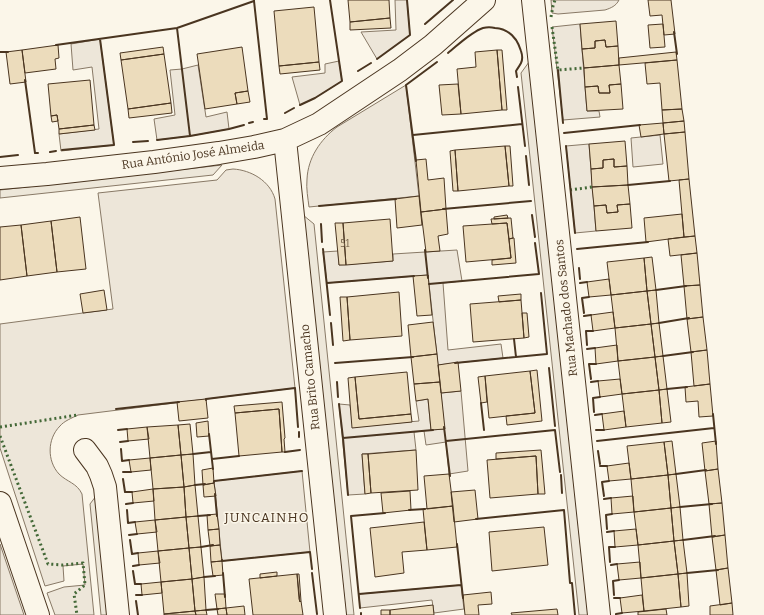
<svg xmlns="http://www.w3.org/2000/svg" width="764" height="615" font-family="Bitter,serif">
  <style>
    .green { fill: #ede6d9; stroke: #887966 }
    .parking { fill: #ede7d9; stroke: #887966 }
    .building { fill: #ecdcbc; stroke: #4a3520 }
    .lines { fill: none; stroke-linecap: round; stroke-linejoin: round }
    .minor-casing { stroke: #4a3520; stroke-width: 24 }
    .minor { stroke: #fbf6e9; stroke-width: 22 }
    .hedge { stroke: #436837; stroke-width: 3; stroke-dasharray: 2 3; stroke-linecap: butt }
    .wall { stroke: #4a3520; stroke-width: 2 }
    .labels { text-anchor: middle; stroke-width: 3; stroke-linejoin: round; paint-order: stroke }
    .number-label { font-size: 10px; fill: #725f47 }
    .street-label { font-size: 12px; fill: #4a3520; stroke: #fbf6e9 }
    .neighbourhood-label { font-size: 13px; letter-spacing: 1px; fill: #4a3520; stroke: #fbf6e9 }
  </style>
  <rect width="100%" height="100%" fill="#fbf6e9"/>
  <!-- green -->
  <path class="green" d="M395,0h12l3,35 -33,24 -16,-27 35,-2z
    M551,0h68c-3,6 -8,8 -14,10l-47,4 -6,-1z
    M580,24l7,87h12l1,6 -37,3 -11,-93z
    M100,39l14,106 -53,6 -2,-17 40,-5 -7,-62 -19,3 -2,-26z
    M339,61l3,20 -27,17 -15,7 -8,-28 33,-4v-9z
    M198,65l8,52 21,-5 2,17 -39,7 -33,4 -3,-21 21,-4 -5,-45 12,-1z
    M406,85l13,111 -110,11c-1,-9 -3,-18 -2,-28 1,-21 13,-39 30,-52z
    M660,135l3,29 -30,3 -2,-29z
    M589,144l7,87 -21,2 -9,-87z
    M233,169c18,1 37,12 42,30l20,189 -217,27c-6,3 -14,6 -18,11 -13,13 -13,35 -1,48 8,8 18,9 23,20l12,121h-39l-8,-22 17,-6 21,-2 -2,-21 -20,2 1,15 -19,5 -45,-138v-124l113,-15 -15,-116 119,-13 9,-10z
    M457,250l5,31 -19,2 5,67 53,-6 2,14 -65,7 -10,-90 -101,8 -4,-31 15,-1 1,14 54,-4v-7z
    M461,391l7,80 -19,3 -3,-32 -20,3 -2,-14 -10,1 2,18 -54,4 3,40 -17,1 -9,-91 11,1 3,22 66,-6 -3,-20 12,-2 3,31 13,-1 -3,-36z
    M302,471l8,81 -88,9 -8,-80z
    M0,544l24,71h-24z
    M461,585l3,24 -30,4 -2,-13 -72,8 -1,-14z"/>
  <!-- parking -->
  <path class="parking" d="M529,62l59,553h-9l-58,-542z
    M222,165l-9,10 -213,23v-8z
    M303,215l11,9 40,391h-8z
    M96,496l12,119h-7l-11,-111z"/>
  <!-- building -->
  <path class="building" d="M348,0h41l1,18 -40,4z
    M648,0h23l4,34 -11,1 -2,-20 -12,1z
    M314,7l5,55 -40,4 -5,-55z
    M390,18l1,10 -41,2v-8z
    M616,21l2,25 -12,1 -1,-7 -10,1v7l-13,1 -2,-25z
    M663,24l2,23 -15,1 -2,-23z
    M605,40l1,7 12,-1 1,19 -35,3 -2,-19 13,-1v-7z
    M58,45l1,13 -4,1 1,10 -31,4 -3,-23z
    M163,47l1,7 -43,6 -1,-7z
    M242,47l6,44 -13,2 2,11 -32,5 -8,-55z
    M22,50l4,32 -16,2 -4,-32z
    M497,50l5,60 -41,4 -4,-45 19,-2 -1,-15z
    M497,50h5l5,60h-5z
    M676,52l1,8 -58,5v-7z
    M164,54l7,49 -43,6 -7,-49z
    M677,60l5,49 -20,1 -2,-27 -13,1 -2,-21z
    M319,62l1,8 -40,4 -1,-8z
    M619,65l2,19 -12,1 1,8h-11l-1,-7 -13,1 -1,-19z
    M90,80l4,45 -35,4 -2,-14 -6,1 -3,-32z
    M458,84l3,30 -19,1 -3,-30z
    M621,84l2,25 -36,2 -2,-24 13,-1 1,7h11l-1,-8z
    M248,91l2,11 -13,2 -2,-11z
    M171,103l1,10 -43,5 -1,-9z
    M682,109l2,12 -21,2 -1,-13z
    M57,115l1,6 -6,1 -1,-6z
    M684,121l1,11 -21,2 -1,-11z
    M663,123l1,11 -23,3 -2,-12z
    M94,125l1,5 -36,4v-5z
    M685,132l4,47 -20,2 -5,-47z
    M625,141l2,25 -13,1v-8l-11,1v8l-12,1 -2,-25z
    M505,146l4,40 -51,5 -3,-41z
    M505,146h5l3,40h-4z
    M455,150l3,41h-5l-3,-40z
    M426,159l2,21 16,-2 2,31 -25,3 -5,-52z
    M614,159v8l13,-1 1,19 -36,2 -1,-18 12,-1v-8z
    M689,179l6,57 -11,1 -5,-57z
    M628,185l2,19 -13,1 1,7 -11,1 -1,-8 -12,1 -2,-19z
    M419,196l3,29 -25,3 -2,-29z
    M630,204l2,24 -36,3 -2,-25 12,-1 1,8 11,-1 -1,-7z
    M446,209l2,25 -10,2 2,15 -14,1 -5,-40z
    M682,214l2,23 -38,5 -2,-24z
    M507,215l1,3 -14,1v-2z
    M80,217l6,52 -29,3 -6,-51z
    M511,218l2,20 -4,1 -2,-16 -15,1 -1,-5z
    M390,219l3,42 -47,4 -3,-42z
    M51,221l6,51 -30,4 -6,-51z
    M335,223h8l3,42h-7z
    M507,223l4,35 -45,4 -3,-36z
    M21,225l6,51 -27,4v-53z
    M695,236l2,17 -27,3 -2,-17z
    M513,238h1l2,25 -24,2v-5l19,-2 -2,-19z
    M697,253l3,32 -16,1 -3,-31z
    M652,257l4,33 -9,1 -3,-33z
    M644,258l3,33 -36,4 -4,-33z
    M428,275l4,40 -15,1 -4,-40z
    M609,279l2,16 -22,2 -2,-15z
    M700,285l3,32 -16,2 -3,-33z
    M104,290l3,20 -24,3 -3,-19z
    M656,290l3,33 -8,1 -4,-33z
    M647,291l4,33 -36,4 -4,-33z
    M399,292l3,44 -52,4 -3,-43z
    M521,294v6l-22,2 -1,-6z
    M340,297h7l3,43 -7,1z
    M521,300l3,38 -51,4 -3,-38z
    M613,312l2,16 -22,3 -2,-16z
    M522,313h5l2,24 -5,1z
    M703,317l4,33 -16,2 -4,-33z
    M433,322l4,32 -26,3 -3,-32z
    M659,323l4,33 -8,1 -4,-33z
    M651,324l4,33 -37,4 -3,-33z
    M617,345l1,16 -22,3 -1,-16z
    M707,350l3,34 -16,2 -3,-34z
    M437,354l3,28 -26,2 -3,-27z
    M663,356l4,33 -8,1 -4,-33z
    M655,357l4,33 -37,4 -4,-33z
    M458,362l3,29 -20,2 -3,-28z
    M537,370l5,51 -35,4 -1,-9 29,-3 -5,-42z
    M530,371l5,42 -46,5 -4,-42z
    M407,372l4,42 -52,5 -4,-42z
    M485,376l2,26 -6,1 -3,-26z
    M355,377l4,42 52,-5 1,8 -60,6 -4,-50z
    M620,379l2,15 -22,3 -2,-16z
    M440,382l5,47 -14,1 -3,-31 -12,2 -2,-17z
    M710,384l3,32 -14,1 -1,-16 -12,1 -1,-15z
    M667,389l4,33 -9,1 -3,-33z
    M659,390l3,33 -36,4 -4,-33z
    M206,399l2,19 -29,3 -2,-19z
    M282,402l3,36 -1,1 1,13h-3l-3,-43 -44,4 -1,-7z
    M279,409l3,43 -43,4 -4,-43z
    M624,411l2,16 -22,3 -2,-16z
    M208,421l1,15 -12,1 -1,-14z
    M190,424l3,30 -12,1 -3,-30z
    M178,425l3,30 -31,3 -3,-31z
    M147,427l2,12 -21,2 -1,-12z
    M672,441l4,33 -8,1 -4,-33z
    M716,441l2,28 -13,2 -3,-28z
    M664,442l4,33 -37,4 -4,-33z
    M416,450l2,40 -47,3 -3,-39z
    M541,450l4,44h-7l-2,-38 -40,3v-6z
    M193,454l2,31 -11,2 -3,-32z
    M362,454h6l3,39 -6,1z
    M181,455l3,32 -31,2 -3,-31z
    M536,456l2,38 -48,4 -3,-38z
    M150,458l1,12 -20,2 -2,-12z
    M629,463l2,16 -22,2 -2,-15z
    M213,468l1,15 -11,2 -1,-15z
    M718,469l4,34 -13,1 -4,-33z
    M449,474l4,32 -26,3 -3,-33z
    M676,474l4,33 -9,1 -3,-33z
    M668,475l3,33 -37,4 -3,-33z
    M214,483l2,13 -12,1 -1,-12z
    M195,485l3,31 -12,1 -2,-30z
    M184,487l2,30 -31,3 -2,-31z
    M153,489l1,12 -21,2 -1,-11z
    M475,490l3,29 -24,3 -3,-30z
    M410,491l1,19 -28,3 -2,-20z
    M633,496l1,16 -22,2 -1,-16z
    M722,503l3,32 -13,2 -3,-33z
    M453,506l4,41 -30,3 -4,-41z
    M680,507l3,33 -9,1 -3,-33z
    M671,508l3,33 -36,4 -4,-33z
    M217,514l2,15 -11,1 -1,-15z
    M198,516l3,31 -12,1 -3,-31z
    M186,517l3,31 -31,3 -3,-31z
    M155,520l2,12 -20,2 -2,-12z
    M424,522l3,28 -25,2 2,21 -29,4 -5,-49z
    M544,527l4,38 -56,6 -3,-39z
    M219,529l1,16 -10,1 -2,-16z
    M636,529l2,16 -23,2 -1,-16z
    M725,535l3,33 -12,2 -4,-33z
    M683,540l4,33 -9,1 -4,-33z
    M674,541l4,33 -37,4 -3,-33z
    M220,545l2,16 -11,1 -1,-16z
    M201,547l3,30 -12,2 -3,-31z
    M189,548l3,31 -31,3 -3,-31z
    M158,551l2,12 -21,2 -1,-12z
    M222,561l1,14 -10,1 -2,-14z
    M640,562l1,16 -22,2 -2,-16z
    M728,568l4,35 -12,2 -4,-35z
    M277,572v4l-17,2v-4z
    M687,573l2,33 -8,1 -3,-33z
    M297,574l2,25 1,3 1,-1 2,14h-50l-4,-36z
    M297,574h2l2,27 -1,1z
    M678,574l3,33 -37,4 -3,-33z
    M204,577l2,33 -11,1 -3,-32z
    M192,579l3,32 -31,3 -3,-32z
    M161,582l1,11 -20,2 -1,-11z
    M491,592l1,12 -14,1 1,10h-14l-2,-20z
    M215,594h10l1,14 -9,1z
    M642,595l2,16 -22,2 -2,-15z
    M732,603l1,12h-23v-9z
    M433,605l1,10h-44v-5z
    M244,606l1,9h-18l-1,-7z
    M226,608l1,7h-9l-1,-6z
    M557,609l1,6h-46l-1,-2z
    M666,609l1,6h-29v-3z
    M206,610l1,5h-11l-1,-4z
    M381,610h9v5h-9z
    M195,611l1,4h-32v-1z"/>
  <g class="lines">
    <defs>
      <path id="minor" d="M533,0l66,615
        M285,140l50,475
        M0,178l47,-4 107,-12 65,-9 35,-6 31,-7 34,-16 81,-54 33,-25 51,-45
        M85,450l12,16 4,9 4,12 13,128
        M0,503l38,112"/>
    </defs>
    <!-- minor casing -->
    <use href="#minor" class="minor-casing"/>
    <!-- minor -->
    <use href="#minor" class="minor"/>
    <!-- hedge -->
    <path class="hedge" d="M551,17l2,-11 2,-6
      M552,27l6,43 26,-2
      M570,190l22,-3
      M0,427l78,-12
      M0,436l48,128 15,1 20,-2 2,22 -11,9 3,21"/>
    <!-- wall -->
    <path class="wall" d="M254,1l13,118h-3
      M425,24l28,-24
      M177,28l13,108 39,-7 15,-4
      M674,32l3,22
      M56,45l121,-17 77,-27v-1
      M0,52h8
      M448,53c10,-8 23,-21 35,-25 4,-1 8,-1 12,0 14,1 22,10 26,23 1,3 2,8 0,12 -1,2 -3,5 -5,8l1,6
      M377,59l33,-24 -3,-35
      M558,70l5,53
      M358,71l13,-8
      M25,80l10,73h3
      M518,87l7,59
      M300,105l15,-7 27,-17 -12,-81
      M285,113l9,-5
      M249,123l4,-1
      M564,133l76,-8
      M413,135l109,-11
      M157,140l33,-4
      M133,142l15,-1
      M566,146l9,87
      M62,150l52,-5 -14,-106
      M50,152l6,-1
      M526,156l3,29
      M0,157l18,-2
      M416,161l-10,-76 31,-23
      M628,185l42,-4
      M319,206l77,-7
      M443,209l88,-8
      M532,215l3,22
      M321,224l1,18
      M323,249l7,66
      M577,249l71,-7
      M425,250l3,28
      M579,268l1,11
      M327,283l87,-7
      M580,283l7,-1
      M429,284l110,-10 -4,-31
      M656,290l30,-4
      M584,313l-2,-15 7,-1
      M584,316l7,-1
      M331,323l2,22
      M659,323l30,-5
      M514,339l2,18
      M587,345l-1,-14h7
      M587,349l8,-1
      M663,356l30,-4
      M335,363l78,-6
      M455,363l92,-9 -6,-61
      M549,368l6,58
      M591,379l-2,-15h7
      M337,382l1,15
      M591,382l7,-1
      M667,389l20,-2
      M206,400v-1l89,-11 3,39
      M481,403l3,27
      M339,404l4,34 90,-8
      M116,409l63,-7
      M594,412l-1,-14 7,-1
      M713,414l3,30
      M595,415l7,-1
      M444,427l6,49
      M118,430l9,-1
      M596,430h8
      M299,432v5
      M209,434l4,35
      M343,438l5,57
      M446,441l109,-11 5,42
      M597,441l117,-13
      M120,442l8,-1
      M121,449l1,12 7,-1
      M598,451l2,13
      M285,452l15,-2
      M193,454l18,-2
      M212,459l27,-3
      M600,466h7
      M123,472h8
      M676,474l30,-4
      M561,475l1,18
      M123,479l2,13h7
      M214,482v-1l88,-10
      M195,485l10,-1
      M215,494l2,22
      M604,496l-2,-14 7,-1
      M604,499l7,-1
      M126,504l7,-1
      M680,507l32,-3
      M127,510l1,13 7,-1
      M409,510l16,-1
      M198,516l12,-1
      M476,519l88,-9 6,73h2l3,32
      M607,529l-1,-14 6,-1
      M607,532l7,-1
      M129,535l8,-1
      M130,540l2,14 6,-1
      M683,540l32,-4
      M457,544l6,54
      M201,547l12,-2
      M222,560v1l88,-9 2,17
      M610,562l-1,-15h6
      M611,565l6,-1
      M133,566l6,-1
      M133,571l2,13h6
      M223,573l2,24
      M312,573l5,41
      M687,573l31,-3
      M204,577l11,-1
      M359,594l102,-9
      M136,595h6
      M614,595l-1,-14 6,-1
      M614,598h6
      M136,601l2,14
      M360,608l-9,-92 34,-3
      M206,610l12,-1
      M361,613v2
      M616,615v-1l6,-1"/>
  </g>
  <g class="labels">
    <!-- number labels -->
    <g class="number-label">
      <text x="345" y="247">51</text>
    </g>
    <!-- street labels -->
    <g class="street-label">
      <text transform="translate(193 155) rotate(-8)" y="4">Rua António José Almeida</text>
      <text transform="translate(566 308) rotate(-96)" y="4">Rua Machado dos Santos</text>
      <text transform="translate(310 377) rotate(-96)" y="4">Rua Brito Camacho</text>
    </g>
    <!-- neighbourhood labels -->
    <g class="neighbourhood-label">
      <text x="267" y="522">JUNCAINHO</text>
    </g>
  </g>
</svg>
